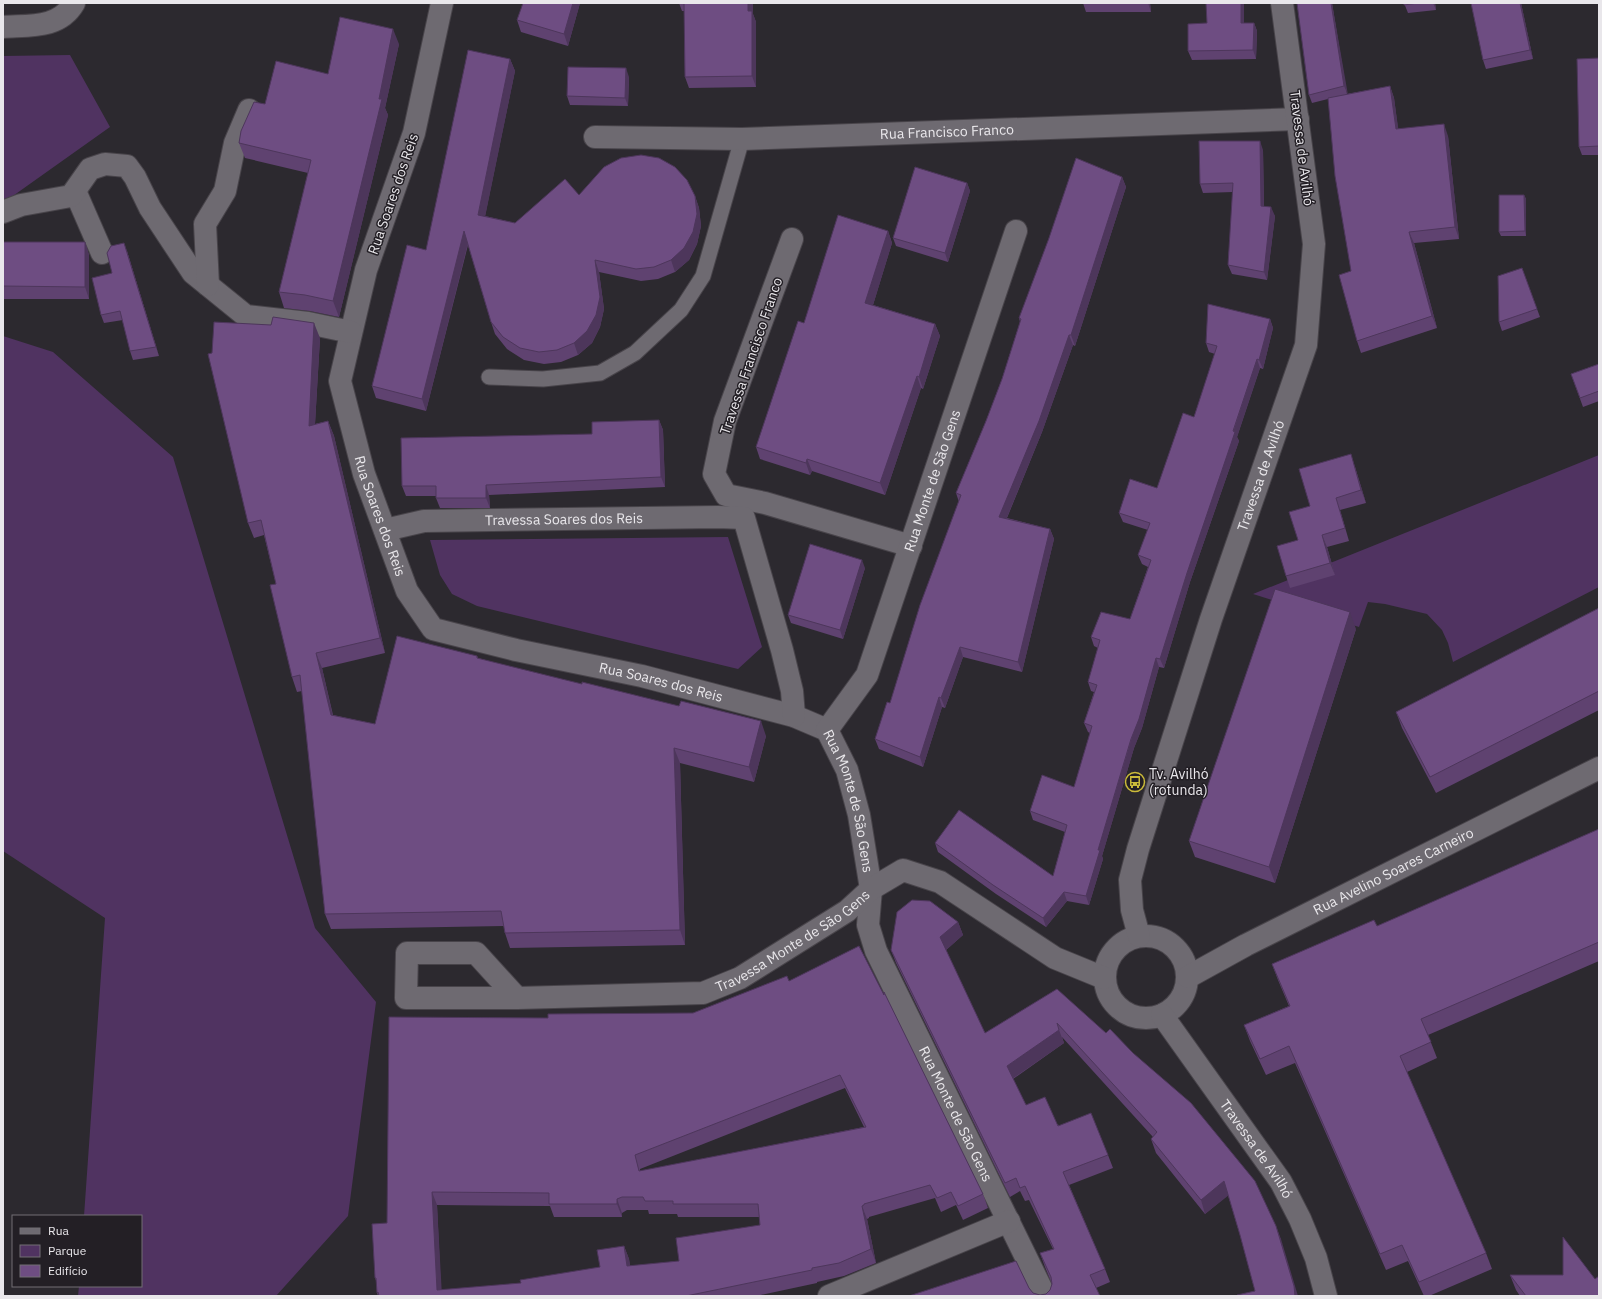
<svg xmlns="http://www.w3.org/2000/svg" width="1602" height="1299" font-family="'IBM Plex Sans',sans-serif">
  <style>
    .green { fill: #503361 }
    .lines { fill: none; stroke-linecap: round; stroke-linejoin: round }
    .lane-casing { stroke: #48444a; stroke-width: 17 }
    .street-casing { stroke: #48444a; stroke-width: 24 }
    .lane { stroke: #6e6a71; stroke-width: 15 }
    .street { stroke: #6e6a71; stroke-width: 22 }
    .wall { fill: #5f4270; fill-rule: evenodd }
    .shaded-wall { fill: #4d365b }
    .building { fill: #6e4d82; stroke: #4d365b; fill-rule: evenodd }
    .labels { text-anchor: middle; stroke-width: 3; stroke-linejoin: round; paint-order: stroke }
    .street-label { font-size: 14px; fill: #e9e7eb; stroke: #231f25 }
    .poi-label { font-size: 14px; fill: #e9e7eb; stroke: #231f25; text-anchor: start }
  </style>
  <rect width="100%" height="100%" fill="#2c292f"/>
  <!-- green -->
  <path class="green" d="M70,55l40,72 -107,76v-147z
    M3,336l50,16 120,105 142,471 61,74 -28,214 -72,80h-198l1,-10h62v-70h-57l21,-298 -102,-67z
    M1599,455v132l-146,75 -5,-19 -6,-13 -15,-16 -42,-10 -17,-2 -9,25 -106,-33z
    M728,537l34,110 -24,22 -261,-63 -25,-12 -12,-19 -10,-35z"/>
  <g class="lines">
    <defs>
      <path id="lane" d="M489,377l54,2 57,-6 35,-20 46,-43 22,-34 39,-137"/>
      <g id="street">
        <path id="s1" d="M442,3l-28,130 -48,137 -26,111 24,93 43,117 26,38 83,21 126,26 152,40 33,14"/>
        <path d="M3,27c26,-2 56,2 71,-24"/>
        <path id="s2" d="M595,137l147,2 556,-20"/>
        <path d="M75,191l27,62"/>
        <path d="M3,212l18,-7 50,-9 19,-27 15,-5 22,2 8,11 15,31 43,65 53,43 62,7 43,9"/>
        <path d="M792,239l-67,182 -11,53 12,21 39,8 146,43"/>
        <path d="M208,285l-3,-61 20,-33 10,-48 14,-33"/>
        <path id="s3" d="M385,530l39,-9 294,-4 26,1 38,132 10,41 2,25"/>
        <path id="s4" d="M827,730l20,40 12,45 12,74 -3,36 8,26 169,345"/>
        <path id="s5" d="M827,730l40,-55 149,-444"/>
        <circle cx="1146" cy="977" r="41"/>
        <path id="s6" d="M1139,936l-7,-26 -2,-30 8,-31 73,-230 95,-274 8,-101 -32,-241"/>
        <path id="s7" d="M1188,977l58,-32 353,-177"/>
        <path id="s8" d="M517,998h-111l1,-45h69l41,45 186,-5 37,-15 107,-67 24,-22 32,-19 37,12 115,76 49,20"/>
        <path id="s9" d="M1162,1015l119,167 19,37 16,39 10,38"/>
        <path d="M829,1296l180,-75"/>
      </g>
    </defs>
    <!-- lane casing -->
    <use href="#lane" class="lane-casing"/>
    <!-- street casing -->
    <use href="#street" class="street-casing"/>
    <!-- lane -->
    <use href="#lane" class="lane"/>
    <!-- street -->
    <use href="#street" class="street"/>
  </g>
  <!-- wall -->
  <path class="wall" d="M580,3l-12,43 -47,-14 -4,-12z
    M679,3h74v11l3,8v65l-67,1 -4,-11 -1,-66h-2z
    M1083,3h67l1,9h-65z
    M1244,3v20h10l3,8 -1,28 -64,1 -4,-9 19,-28z
    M1297,3h35l15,91 43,-8 4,12 4,31 50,7 11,103 -45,4 23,85 -76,25 -4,-12 -6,-70 -23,-172 -16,4 -3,-8z
    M1404,3h31l1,7 -28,3z
    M1471,3h50l12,56 -47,10 -3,-9z
    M399,44l-14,64 3,7 -49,202 -29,-6 -26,-3 -5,-16 29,-119 -63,-15 -6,-15 89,-69z
    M1599,58v97h-17l-3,-8z
    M510,59l5,12 -30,145 30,7 64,-28 116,1 4,12 2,18 -4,18 -8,16 -14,12 -17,7 -17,2 -42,-9 5,37 -4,18 -8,16 -14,12 -17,7 -17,2 -20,-4 -17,-11 -12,-15 -4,-12 -23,-77 -42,166 -50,-13 -4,-12 54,-136z
    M629,77l-1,29 -58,-1 -3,-9z
    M1263,150l1,56 11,10 -8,64 -35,-6 -4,-9 5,-73 -30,1 -3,-9z
    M1122,177l4,10 -51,159 -2,-1 -31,87 -35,86 43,11 4,10 -32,133 -59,-15 -18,51 -3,-1 -19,60 -44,-18 -4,-10 15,-36 69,-201 -3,-9 30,-72 16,-42 18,-57 -1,-4z
    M967,183l3,8 -22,71 -52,-16 -3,-8z
    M1524,195l2,4v37h-25l-2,-4z
    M888,231l4,12 -19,62 62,19 5,12 -17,53 -2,-1 -36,107 -73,-24 -2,4 -50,-16 -4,-12 48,-124z
    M3,242h82l4,13v44h-86z
    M127,251l32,105 -26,4 -3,-9 -7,-31 -19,3 -3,-8 11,-42z
    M1522,268l18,49 -38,14 -3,-9z
    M1270,319l3,9 -10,41 -3,-1 -23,69 2,4 -49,141 -26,86 -5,-1 -17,61 -8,20 -32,108 1,3 -14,46 -22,-4 -21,26 -50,-33 -58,-42 -3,-9 118,33 12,-44 -32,-12 -3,-9 44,-24 16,-54 -2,-1 -4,-9 10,-31 -3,-1 -3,-9 10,-34 -4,-2 -3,-9 39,-18 18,-52 -6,-3 -4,-9 10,-25 -25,-8 -4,-9 38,-25 37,-71 21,-63 -6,-2 -3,-9z
    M320,338l-5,86 13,-3 6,15 51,217 -63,15 11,47 42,9 102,-68 1,2 288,78 -12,46 -74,-19 5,182 -175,3 -5,-15 -1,-7 -173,3 -6,-15 -23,-223 -5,1 -5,-15 -16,-93 -12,-49 -10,3 -6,-15z
    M1599,364v37l-16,6 -12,-33z
    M659,420l4,10 2,57 -176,8 1,13h-50l-4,-10v-2h-30l-4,-10 190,-52z
    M1355,467l11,36 -26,7 9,31 -22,6 8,28 -45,13 -4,-12 12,-36 12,-34z
    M865,568l-22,71 -52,-16 -3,-8z
    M1599,608v102l-163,83 -34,-65 -6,-16z
    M1356,629l-81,254 -80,-26 -6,-16z
    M1599,829v132l-171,74 9,23 -30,14 79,181 6,16 -63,27h-5l-16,-35 -22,9 -91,-207 -29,12 -16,-34 -6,-16 45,-19 -11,-26 -6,-16 105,-38z
    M958,922l5,13 -17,15 39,83 72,-44 224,250 -26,52 -15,-56 -12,-40 -23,19 -49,-61 -5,-14 2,-2 -91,-100 2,6 -51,36 13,26 82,50 5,13 -44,17 36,84 5,13 -14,6 4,8h-191l120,-8 4,5 7,2 6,-1 4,-4 2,-6 -7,-17 -5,-14 13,-4 -24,-49 -4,1 -5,-10 -10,6 -114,-234 -5,-13z
    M789,981l194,213 5,14 -25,12 -7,-15 -15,7 -6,-14 -66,19v1l-2,1 9,44 -32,13 -27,6v1l-61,13h-378l-1,-3v-10l-2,-5 12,-55 161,-205 145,-5zM845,1088l19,39 -224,44v-2zM437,1205l113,1 4,11h68v-4l5,-3h21l1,4h28l1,3h81l1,8 -81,36 -49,5 -1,-7 -5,-13 -24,21 -79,16 -80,7z
    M1510,1275l89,21h-79l-4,-6z"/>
  <!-- shaded-wall -->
  <path class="shaded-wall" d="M573,3h7l-12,43 -4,-12z
    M748,3h5v11l3,8v65l-4,-11 -4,-65z
    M1148,3h2l1,9z
    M1241,3h3v28l-3,-8z
    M1331,3h1l16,92 -4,-9z
    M1433,3h2l1,7z
    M1520,3h1l12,56 -3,-9z
    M1254,23l3,8 -1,28 -3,-9z
    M393,29l6,15 -14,64 3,7 -49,202 -6,-16 46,-202z
    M510,59l5,12 -32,156 -5,-12z
    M626,68l3,9 -1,29 -3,-8z
    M1390,86l4,12 6,43 -4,-12z
    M1444,124l4,12 11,103 -4,-12z
    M1260,141l3,9 1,65 -3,-9z
    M1122,177l4,10 -51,159 -4,-11z
    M967,183l3,8 -22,71 -3,-9z
    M1524,195l2,4v37l-1,-5z
    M695,196l4,12 2,18 -4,18 -8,16 -14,12 -4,-12z
    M1271,207l4,9 -8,64 -3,-8z
    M464,231l4,12 -42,168 -4,-12z
    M888,231l4,12 -22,72 -5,-12z
    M1409,232l5,11 23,85 -5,-12z
    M85,242l4,13v44l-4,-12z
    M124,243l3,8 32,105 -3,-9z
    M595,260l4,12 5,37 -4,18 -8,16 -14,12 -4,-12z
    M1270,319l3,9 -10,41 -4,-9z
    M314,323l6,15 -6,103 -5,-15z
    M935,324l5,12 -17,53 -4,-12z
    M1069,335l4,10 -31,87 -39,95 -4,-10z
    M1257,359l3,9 -23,69 2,4 -49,141 -26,86 -4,-9 27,-86z
    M917,376l4,12 -36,107 -5,-12z
    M659,420l4,10 2,57 -4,-10z
    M328,421l6,15 51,217 -5,-15z
    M1351,454l4,13 11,36 -5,-13z
    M807,459l5,12 -2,4 -4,-12z
    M486,485l3,10 1,13 -4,-10z
    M1050,529l4,10 -32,133 -4,-10z
    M1322,535l5,12 8,28 -5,-12z
    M862,560l3,8 -22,71 -3,-9z
    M1350,612l6,17 -81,254 -6,-16z
    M960,647l3,10 -18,51 -4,-10z
    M316,653l6,15 14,62 -5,-15z
    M1156,658l3,9 -17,61 -8,20 -32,108 1,3 -14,46 -3,-9 12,-46z
    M939,697l3,10 -19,60 -3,-10z
    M761,721l5,15 -12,46 -5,-15z
    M674,748l6,15 5,182 -5,-15z
    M1064,892l3,9 -21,26 -3,-9z
    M958,922l5,13 -18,16 -5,-14z
    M1059,1030l5,13 -52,36 -5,-13z
    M1224,1181l5,14 -24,19 -4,-14z
    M432,1192l5,13 5,91 -5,-6z
    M617,1199l5,14v4l-5,-13z
    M862,1206l5,13 9,44 -5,-14z
    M1276,1226l5,13 17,57h-3z
    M624,1246l5,13 3,20 -5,-13z"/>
  <!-- building -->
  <path class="building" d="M523,3h50l-9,31 -47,-14z
    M684,3h64v8h4v65l-67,1z
    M1206,3h35v20h13l-1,27 -65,1v-27l19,-1z
    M1297,3h34l13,83 -35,9z
    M1404,3h14l-14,2z
    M1471,3h49l10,47 -47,10z
    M340,17l53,12 -14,70h3l-49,202 -28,-6 -26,-3 32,-132 -72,-17 2,-12 13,-29 11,2 11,-43 52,13z
    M468,50l42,9 -32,156 37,8 50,-44 14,16 25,-28 17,-9 20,-3 18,3 16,9 12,13 8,16 2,18 -4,18 -9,16 -13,12 -17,7 -18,2 -41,-9 5,37 -4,18 -9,16 -13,12 -17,7 -18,2 -19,-4 -17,-11 -12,-15 -27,-91 -42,168 -50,-13 35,-141 19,5z
    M1599,58v88l-20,1 -2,-88z
    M568,67l58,1 -1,30 -58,-2z
    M1390,86l6,43 48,-5 11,103 -46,5 23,84 -75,25 -18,-66 12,-4 -16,-95 -7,-78z
    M1199,141h61l1,65 10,1 -7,65 -36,-7 5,-82 -33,1z
    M1076,158l46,19 -51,158h-2l-30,86 -40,96 51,12 -32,133 -58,-15 -19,51 -2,-1 -19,60 -45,-18 12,-37 3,1 30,-98 41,-110 -5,-2 30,-72 16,-42 19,-60 -2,-1 30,-80z
    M915,167l52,16 -22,70 -52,-15z
    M1499,195h25l1,36 -26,1z
    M838,215l50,16 -23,72 70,21 -16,53 -2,-1 -37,107 -73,-24 -1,4 -50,-16 42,-126 6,2z
    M3,242h82v45l-82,-1z
    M124,243l32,104 -26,4 -10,-40 -19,4 -9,-37 20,-5 -5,-20 4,-7z
    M1522,268l15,41 -38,13 -1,-46z
    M1208,304l62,15 -11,41 -2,-1 -24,72 2,1 -48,141 -27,86 -4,-1 -17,61 -8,20 -33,111h2l-14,46 -22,-4 -21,26 -50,-33 -58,-42 24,-33 94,66 14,-51 -37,-14 12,-36 32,12 18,-61 -8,-3 13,-38 -9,-3 12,-42 -9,-3 10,-25 29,7 21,-59 -13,-5 12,-32 -31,-10 11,-34 27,9 26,-75 11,4 23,-71 -11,-3z
    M273,317l41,6 -5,103 19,-5 52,217 -64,15 15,62 44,9 22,-88 80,20v2l105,26v-2l97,24 2,-5 80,20 -12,46 -75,-19 6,182 -175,3 -4,-22 -176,3 -25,-239 -8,2 -22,-92 6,-1 -15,-64 -13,3 -40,-169 4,-1 2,-31 57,3z
    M1599,364v27l-19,7 -9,-24z
    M659,420l2,57 -175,8v13h-50v-12h-34l-1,-48 191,-4v-12z
    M1351,454l10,36 -25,8 9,30 -23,7 8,28 -44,13 -9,-30 21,-6 -9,-28 21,-6 -11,-37z
    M810,544l52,16 -22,70 -52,-15z
    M1275,589l75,23 -81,255 -80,-26z
    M1599,608v83l-169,86 -34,-65z
    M1599,829v113l-178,77 10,23 -31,14 86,197 -67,29 -17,-37 -22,9 -91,-208 -29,13 -16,-34 46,-19 -18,-42 102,-44 3,6z
    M912,900l18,1 28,21 -18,15 45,96 72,-44 49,44 4,-4 23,24 58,50 64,78 21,45 18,60 1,10h-57l-1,-1 18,-4 -15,-56 -16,-54 -23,19 -50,-61 6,-7 -100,-109 2,7 -52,36 19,39 19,-8 13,29 33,-13 17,42 -45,17 42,97 -15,6 10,21h-191l107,-35 13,27 4,5 7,2 6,-1 4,-4 2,-6 -1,-7 -11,-24 14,-4 -29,-63 -5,2 -4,-10 -11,5 -114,-233 6,-38z
    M859,946l25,49v-3l99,202 -25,12 -7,-14 -14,6 -7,-13 -66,19v1l-2,1 9,43 -32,14 -27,5v2l-126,26h-307l-1,-4 -1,1 -1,-15h-1l-3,-54 15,-1 2,-206 159,1v-4l145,-1 94,-37 2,5zM840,1075l26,52 -227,44 -4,-16zM432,1192l117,1v11h68v-5l5,-2h21l2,4h28v3h85l2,21 -84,13 3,23 -52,5 -3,-20 -27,4 3,17 -80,13 1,3 -84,7z
    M1563,1237l32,42 4,-3v20h-73l-16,-21h53z"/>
  <!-- icons -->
  <defs>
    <symbol id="bus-ring" viewBox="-11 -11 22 22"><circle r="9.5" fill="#231f25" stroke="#caba3a" stroke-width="1.5"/><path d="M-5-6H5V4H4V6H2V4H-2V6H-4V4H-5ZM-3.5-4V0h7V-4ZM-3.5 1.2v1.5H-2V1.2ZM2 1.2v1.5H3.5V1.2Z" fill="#caba3a"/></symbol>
  </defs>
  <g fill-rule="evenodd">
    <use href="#bus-ring" x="1124" y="771" width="22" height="22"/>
  </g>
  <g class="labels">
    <!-- street labels -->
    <g class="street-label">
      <text dy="5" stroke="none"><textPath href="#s2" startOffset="352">Rua Francisco Franco</textPath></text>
      <text transform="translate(1302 148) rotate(83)" y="5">Travessa de Avilhó</text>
      <text transform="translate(393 194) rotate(-71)" y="5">Rua Soares dos Reis</text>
      <text transform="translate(751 356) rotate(-71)" y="5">Travessa Francisco Franco</text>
      <text dy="5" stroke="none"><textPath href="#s6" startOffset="482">Travessa de Avilhó</textPath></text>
      <text dy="5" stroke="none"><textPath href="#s5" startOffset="273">Rua Monte de São Gens</textPath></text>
      <text dy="5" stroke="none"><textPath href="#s1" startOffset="533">Rua Soares dos Reis</textPath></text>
      <text dy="5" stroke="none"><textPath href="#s3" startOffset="180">Travessa Soares dos Reis</textPath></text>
      <text dy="5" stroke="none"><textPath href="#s1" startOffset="893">Rua Soares dos Reis</textPath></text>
      <text dy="5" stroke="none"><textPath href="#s4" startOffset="75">Rua Monte de São Gens</textPath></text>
      <text dy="5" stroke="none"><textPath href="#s7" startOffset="231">Rua Avelino Soares Carneiro</textPath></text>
      <text dy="5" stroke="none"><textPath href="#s8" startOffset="576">Travessa Monte de São Gens</textPath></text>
      <text dy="5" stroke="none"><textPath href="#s4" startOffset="411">Rua Monte de São Gens</textPath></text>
      <text dy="5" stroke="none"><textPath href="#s9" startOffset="164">Travessa de Avilhó</textPath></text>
    </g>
    <!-- poi labels -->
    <g class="poi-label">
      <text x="1149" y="779">Tv. Avilhó<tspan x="1149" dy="16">(rotunda)</tspan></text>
    </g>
  </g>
  <!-- border -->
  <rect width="1602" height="1299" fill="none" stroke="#e9e7eb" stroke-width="8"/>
  <!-- legend -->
  <rect x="12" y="1215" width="130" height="72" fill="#231f25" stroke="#726f74"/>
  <rect x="20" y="1228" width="20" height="6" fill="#6e6a71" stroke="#726f74"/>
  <text x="48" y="1235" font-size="12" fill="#e9e7eb">Rua</text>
  <rect x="20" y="1245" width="20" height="12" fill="#503361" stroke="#726f74"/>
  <text x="48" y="1255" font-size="12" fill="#e9e7eb">Parque</text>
  <rect x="20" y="1265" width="20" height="12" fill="#6e4d82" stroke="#726f74"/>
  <text x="48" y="1275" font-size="12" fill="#e9e7eb">Edifício</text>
</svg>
